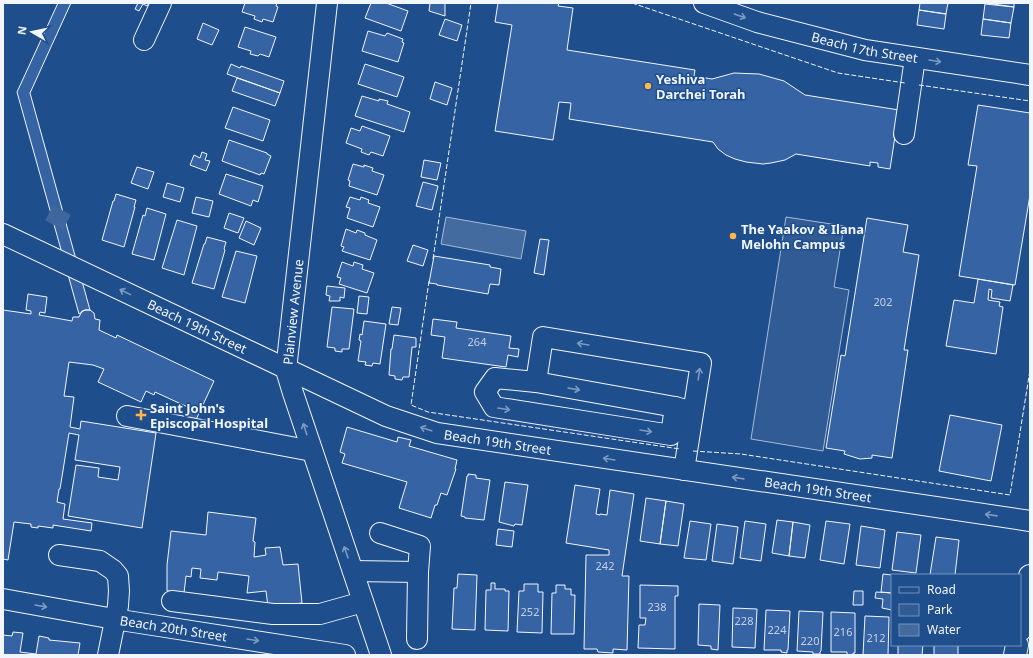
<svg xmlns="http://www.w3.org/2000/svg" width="1033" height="658" font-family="'Noto Sans',sans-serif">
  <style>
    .green { fill: #305b95; stroke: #a8bbd7 }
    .water { fill: #446ba0; stroke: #a8bbd7 }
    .building { fill: #3563a3; stroke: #f2f6ff }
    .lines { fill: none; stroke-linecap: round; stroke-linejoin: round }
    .minor-tunnel { stroke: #3f679d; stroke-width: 20; stroke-dasharray: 20 10; stroke-linecap: butt }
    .minor-casing { stroke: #f2f6ff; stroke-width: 22 }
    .major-casing { stroke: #f2f6ff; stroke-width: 24 }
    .minor { stroke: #1f4e8c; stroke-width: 20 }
    .major { stroke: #1f4e8c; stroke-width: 22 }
    .fence { stroke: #f2f6ff; stroke-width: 1; stroke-dasharray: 5 2; stroke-linecap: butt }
    .oneway { stroke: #7e9ac0 }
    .poi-dot { fill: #ffb74d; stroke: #1f4e8c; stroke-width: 1.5 }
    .labels { text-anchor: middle; stroke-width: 3; stroke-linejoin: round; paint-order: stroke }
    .number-label { font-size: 11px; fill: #c3d1e8 }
    .street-label { font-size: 13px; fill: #f2f6ff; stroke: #1f4e8c }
    .poi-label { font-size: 13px; font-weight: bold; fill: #f2f6ff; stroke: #1f4e8c; text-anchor: start }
  </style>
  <rect width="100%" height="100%" fill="#1f4e8c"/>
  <!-- green -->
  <path class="green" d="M786,217l58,9 -10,61 15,3 -26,161 -72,-12z"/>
  <!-- water -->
  <path class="water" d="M446,217l80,14 -5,28 -80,-15z"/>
  <!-- building -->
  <path class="building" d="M58,3h13l-41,90 60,217h-5l-6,4 -62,-222z
    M138,3h11l-2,3 -4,-2 -4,7 -4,-2z
    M245,3h32l-1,3 2,1 -5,15 -10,-3 -1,3 -8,-3 1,-3 -13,-4z
    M371,3h15l22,8 -7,20 -36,-13z
    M430,3h15v13l-16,-5z
    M498,3h61l-1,3 15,2 -6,42 128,20 -1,6 18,3 22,-6 25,1 25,7 21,14 94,15 -9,59 -12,-2v-4l-8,-1v4l-74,-12 -11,6 -14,3 -8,1 -17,-2 -11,-3 -9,-4 -8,-6 -5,-7 -144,-23 2,-16 -12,-1 -6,38 -58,-9 17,-106 -17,-3z
    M920,3h28l-2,11 -27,-4z
    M986,3h28v4z
    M985,4l29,3 -3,16 -28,-4z
    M919,10l27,4 -2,15 -27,-4z
    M445,19l17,6 -5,16 -18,-6z
    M983,19l28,4 -2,15 -28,-3z
    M203,23l16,7 -7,15 -15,-6z
    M245,27l31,10 -7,20 -9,-3 -2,2 -8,-2 1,-3 -13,-4z
    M368,31l17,5 2,-3 16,6 -1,3 2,1 -6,19 -36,-11z
    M231,64l9,4 1,-2 43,15 -4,12 -53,-19z
    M365,64l39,13 -7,20 -39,-13z
    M237,78l43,15 -5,13 -43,-15z
    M435,82l17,6 -5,17 -17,-6z
    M362,96l17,5v-2l9,2 -1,3 23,8 -6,20 -49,-16z
    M978,105l52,8v82l-15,90 -56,-9 18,-110 -9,-1z
    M233,107l37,13 -7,21 -38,-13z
    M362,126l28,10 -7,20 -12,-4 -2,3 -8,-3 1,-3 -16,-6 5,-15 9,3z
    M229,140l38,13v1l4,2 -7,18 -3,-1 -1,2 -38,-14z
    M202,152l5,2 -2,6 5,1 -4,10 -16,-6 4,-10 6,3z
    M424,160l17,3 -4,17 -16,-3z
    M353,164l11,3v-2l9,3 -1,3 12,4 -7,20 -28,-9 1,-5 -2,-1z
    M137,167l17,5 -6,17 -17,-6z
    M226,174l37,12 -5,16 -5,-2 -2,6 -32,-12z
    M423,182l15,4 -6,24 -16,-4z
    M167,183l17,5 -4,14 -17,-5z
    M116,194l20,6 -2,7h1l-11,40 -22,-7 11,-39h1z
    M196,197l17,4 -4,16 -17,-4z
    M350,197l10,3 1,-3 8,3 -1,3 12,4 -7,20 -26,-9 3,-10 -4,-1z
    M147,208l19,6 -12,46 -22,-6 11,-39 2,1z
    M229,213l15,5 -6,15 -14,-5z
    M867,218l41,7 -5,27 16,3 -15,95h4l-16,108 -20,-3v3l-12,1 -16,-5 1,-3 -19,-3 15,-93 4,1z
    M177,220l20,6 -13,49 -22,-7z
    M246,221l15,7 -7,17 -15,-7z
    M346,229l10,4 1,-3 8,3v2l12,5 -7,20 -28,-9 2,-4 -3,-1z
    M207,237l19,5 -2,7 1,1 -11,39 -22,-6 12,-39h1z
    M540,239l9,1 -5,35 -10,-2z
    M413,245l15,5 -5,16 -16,-5z
    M236,251l21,5 -12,47 -23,-6z
    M434,256l56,9v2l11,2 -2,16 -9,-1 -2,10 -51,-9v-1l-8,-1z
    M342,262l11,4 1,-4 9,3 -1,4 12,4 -7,20 -28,-9 2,-6 -4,-1z
    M978,279l35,6 -3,16 -19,-3 1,-8 -3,-1 -1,11 12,2 -1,4 4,1 -7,47 -50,-8 8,-46 20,3z
    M327,286l18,2 -1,10 -4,-1v4h-11l1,-5 -4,-1z
    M28,294l19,3 -2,16 -5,-1 -1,3 33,6 1,-4h6l3,-6 3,-1h5l4,3 1,6 5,1 -1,10 17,8 1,-3 97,46 -19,41 -7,-4 4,-9 -37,-17 -1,3 -8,-4 -5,11 -43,-20 6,-13 -11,-4 -24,-3 -5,34 10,1 -4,30 10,2 1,-8 75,12 -14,95 -74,-12 8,-51 23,3 -1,9 20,3 2,-13 -45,-7 4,-25 -10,-2 -9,56h-1l-2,13 8,2 -2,15 29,4 -1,8 -38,-6v3l-15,-2v2l-7,-1v-3l-17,-2 -6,38 -5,-1v-249l28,4v-3l-5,-1z
    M359,296l10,1 -2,17 -10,-1z
    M332,307l22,2 -5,40h-7v3l-7,-1v-3l-8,-1z
    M392,307l9,1 -3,17 -9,-1z
    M433,319l24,3 -1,6 55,8 -2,12 10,1 -1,8 -10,-2 -2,12 -64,-9 3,-21 -14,-2z
    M364,321l22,3 -6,40 -7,-1 -1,3 -7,-1 1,-3 -8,-1 3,-20 -2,-1 1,-6 2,1z
    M394,335l22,3v9h-4l-3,30h-6l-1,3 -7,-1v-3l-6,-1 2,-26h1z
    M950,415l52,10 -11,56 -52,-10z
    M347,427l50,15 1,-5 13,3 -2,6 48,14 -2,9h1l-9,26 -6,-2 -4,12h-2l-4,13 -32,-10 8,-26 -65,-19 3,-9 -5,-2z
    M468,474l8,1v3l14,2 -6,40 -19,-2v-1l-4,-1 6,-40h1z
    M505,482l23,3 -6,40 -7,-1 -1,2 -15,-4z
    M575,485l25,4 -4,25 4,1v-1l7,1 3,-25 24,4 -12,82h7l-2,74 -14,-1v4l-15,-1 -1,-3h-13l2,-94h23v-5l-43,-7z
    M646,498l20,3 -6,43 -20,-3z
    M666,501l18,3 -6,42 -18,-2z
    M208,512l48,6 -3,23 2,1 -1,15 12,-2 -1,-7 15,-1 3,18 15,-1 4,39 -34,4 -2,-16 -19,2 2,-17 -31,-4 -1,8 -17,-2 1,-9 -9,-1 -1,9 -5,-1 -2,17 -17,-2v-26l4,-34 35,4z
    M777,520l16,2 -4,34 -17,-3z
    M690,521l21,3 -5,36 -22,-2z
    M745,521l21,3 -5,37 -21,-3z
    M826,521l24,3 -6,40 -24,-4z
    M793,522l17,3 -5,33 -16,-2z
    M717,524l21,3 -5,37 -21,-3z
    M861,526l24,4 -5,38 -24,-3z
    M498,529l16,2 -2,16 -16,-2z
    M897,532l24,3 -5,38 -24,-3z
    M936,537l23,3 -4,35h-25z
    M458,574l19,1 -2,55 -23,-1 2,-41h3z
    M883,574l9,1v18l-11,-1z
    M491,583h4v6h10v2h4l-1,40 -23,-1 1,-40h5z
    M524,584h14v8h5l-1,41 -25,-1 2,-41h5z
    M556,585h9v4h6v6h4l-1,39h-23l1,-41h4z
    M640,585l38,1v10h-3v53l-37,-1 1,-23h6l1,-7h-6z
    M854,591h9v14h-10z
    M876,592l16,1v17l-10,-2 1,-9 -8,-1z
    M699,604l21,1 -2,45 -7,-1v-3l-13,-1z
    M733,608l24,1 -2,39 -23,-1z
    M766,610l24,1 -2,39h-1v3l-6,-1v-2h-17z
    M799,611l24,1 -2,39 -1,1v2h-7v-2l-16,-1z
    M831,612l24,1v40h-2v2h-6v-3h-16z
    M865,616l24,1 -1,38h-25z
    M13,632l10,1 -3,19 16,2 3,-18 10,2v2l31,3 -2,12h-75v-20l9,1z
    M898,645h25l-1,10h-24z
    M934,645h24v10h-24z"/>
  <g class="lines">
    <!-- minor-tunnel -->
    <path class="minor-tunnel" d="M54,225l8,-15"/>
    <defs>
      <g id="minor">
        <path d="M327,3l-41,367 7,23 88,262"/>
        <path id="s1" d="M704,3l53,19 108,28 165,25"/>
        <path d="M144,40l17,-37"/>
        <path d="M904,134l11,-76"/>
        <path id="s2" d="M3,234l383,182 51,17 593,88"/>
        <path d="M536,382l139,25"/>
        <path d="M127,416l185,35"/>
        <path d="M684,470l17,-107 -158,-26 -7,45 -41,-4 -10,14 9,15 177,28 4,-28 18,5"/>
        <path d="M380,533l40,13 -2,26 -1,67"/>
        <path d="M59,555l41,6 13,9 5,6 1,15 -1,15 -10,49"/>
        <path d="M353,571l65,1"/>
        <path id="s3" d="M3,599l111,20 231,36"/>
        <path d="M172,601l101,13h47l43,-12"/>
      </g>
      <path id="major" d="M1020,630l10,-54
        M1015,655l2,-10"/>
    </defs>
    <!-- minor casing -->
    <use href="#minor" class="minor-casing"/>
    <!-- major casing -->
    <use href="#major" class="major-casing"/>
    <!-- minor -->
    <use href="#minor" class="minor"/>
    <!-- major -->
    <use href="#major" class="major"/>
    <!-- fence -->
    <path class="fence" d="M632,3l206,70 67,10
      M919,85l111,16
      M433,259l38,-256
      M429,281l-18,124 17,7 252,37
      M693,451l48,3 269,41 20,-125"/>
  </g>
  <!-- one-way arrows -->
  <defs><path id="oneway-shaft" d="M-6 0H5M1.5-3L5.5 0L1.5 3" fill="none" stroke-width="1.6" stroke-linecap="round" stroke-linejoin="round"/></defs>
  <g class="oneway">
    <use href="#oneway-shaft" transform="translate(740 16) rotate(19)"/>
    <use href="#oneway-shaft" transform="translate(935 61) rotate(9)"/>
    <use href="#oneway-shaft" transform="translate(125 292) rotate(-154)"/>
    <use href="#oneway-shaft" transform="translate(583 344) rotate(-171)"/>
    <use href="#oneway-shaft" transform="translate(699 374) rotate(-82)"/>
    <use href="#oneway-shaft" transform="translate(574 389) rotate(10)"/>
    <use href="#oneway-shaft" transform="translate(504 409) rotate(9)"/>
    <use href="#oneway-shaft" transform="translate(305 429) rotate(-108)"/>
    <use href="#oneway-shaft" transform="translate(426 429) rotate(-162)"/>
    <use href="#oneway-shaft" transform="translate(646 431) rotate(9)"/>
    <use href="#oneway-shaft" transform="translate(609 459) rotate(-171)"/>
    <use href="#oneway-shaft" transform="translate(738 478) rotate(-172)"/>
    <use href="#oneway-shaft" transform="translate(991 515) rotate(-172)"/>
    <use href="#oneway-shaft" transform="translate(346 552) rotate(-109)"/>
    <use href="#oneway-shaft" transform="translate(41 606) rotate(10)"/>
    <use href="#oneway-shaft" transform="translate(253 640) rotate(9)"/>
  </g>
  <!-- markers -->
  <g class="poi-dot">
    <circle cx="648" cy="86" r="4"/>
    <circle cx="733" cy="236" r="4"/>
    <path d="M139 409h4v4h4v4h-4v4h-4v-4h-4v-4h4z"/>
  </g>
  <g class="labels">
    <!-- number labels -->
    <g class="number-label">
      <text x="883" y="306">202</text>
      <text x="477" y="346">264</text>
      <text x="605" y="570">242</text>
      <text x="657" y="611">238</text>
      <text x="530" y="616">252</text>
      <text x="744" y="625">228</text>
      <text x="777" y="634">224</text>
      <text x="843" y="636">216</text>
      <text x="876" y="642">212</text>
      <text x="810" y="645">220</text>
    </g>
    <!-- street labels -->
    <g class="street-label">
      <text dy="5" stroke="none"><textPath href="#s1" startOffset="167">Beach 17th Street</textPath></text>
      <text transform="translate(293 312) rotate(-84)" y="5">Plainview Avenue</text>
      <text dy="5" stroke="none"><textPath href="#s2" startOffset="215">Beach 19th Street</textPath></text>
      <text dy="5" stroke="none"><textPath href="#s2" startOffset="539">Beach 19th Street</textPath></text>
      <text dy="5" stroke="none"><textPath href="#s2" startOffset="863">Beach 19th Street</textPath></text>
      <text dy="5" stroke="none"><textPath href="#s3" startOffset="173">Beach 20th Street</textPath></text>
    </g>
    <!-- poi labels -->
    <g class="poi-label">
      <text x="656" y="84">Yeshiva<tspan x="656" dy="15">Darchei Torah</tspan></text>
      <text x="741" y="234">The Yaakov &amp; Ilana<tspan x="741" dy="15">Melohn Campus</tspan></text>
      <text x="150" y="413">Saint John's<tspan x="150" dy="15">Episcopal Hospital</tspan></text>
    </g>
  </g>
  <!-- border -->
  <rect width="1033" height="658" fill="none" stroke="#f2f6ff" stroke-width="8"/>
  <!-- legend -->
  <rect x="891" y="574" width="130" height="72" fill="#1f4e8c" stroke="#7391ba"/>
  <rect x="899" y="587" width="20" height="6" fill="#1f4e8c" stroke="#7391ba"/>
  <text x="927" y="594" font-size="12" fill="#f2f6ff">Road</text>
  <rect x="899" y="604" width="20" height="12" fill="#305b95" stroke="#7391ba"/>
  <text x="927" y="614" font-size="12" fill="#f2f6ff">Park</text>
  <rect x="899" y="624" width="20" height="12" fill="#446ba0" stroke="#7391ba"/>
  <text x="927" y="634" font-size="12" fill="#f2f6ff">Water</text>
  <!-- north arrow -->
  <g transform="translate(32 32) rotate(279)" stroke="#1f4e8c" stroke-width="3" paint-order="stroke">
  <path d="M0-3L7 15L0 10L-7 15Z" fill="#f2f6ff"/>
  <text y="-6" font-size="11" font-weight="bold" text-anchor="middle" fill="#f2f6ff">N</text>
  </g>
</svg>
